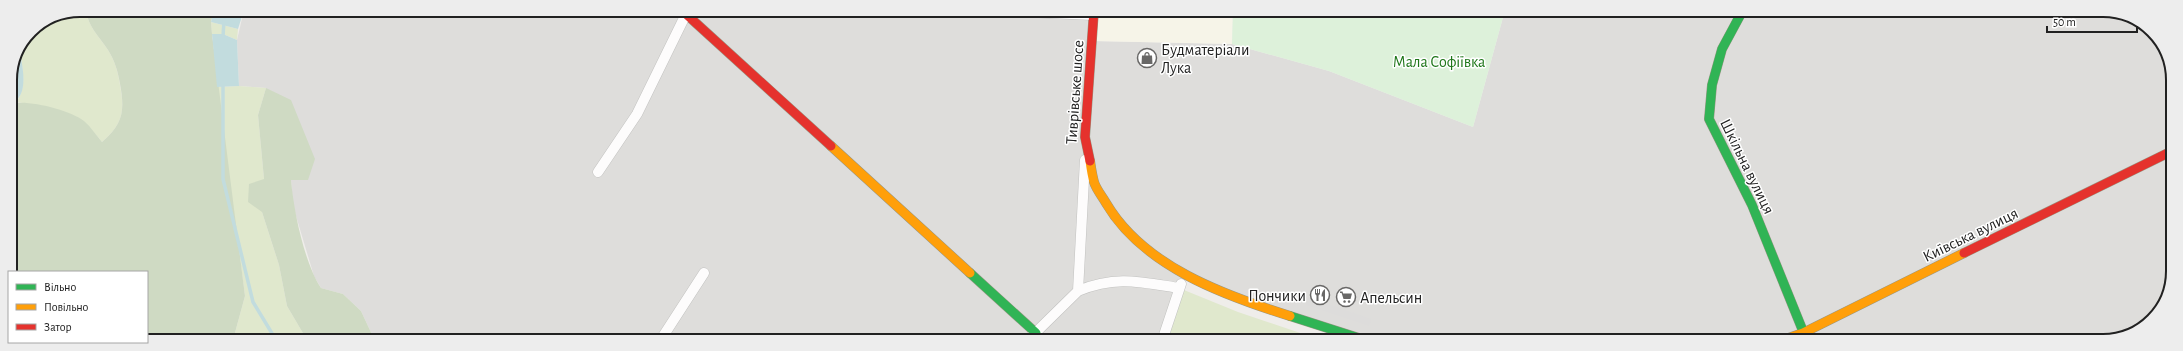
<svg xmlns="http://www.w3.org/2000/svg" width="2183" height="351" font-family="'Alegreya Sans',sans-serif">
  <style>
    .residential { fill: #dedddb }
    .education { fill: #f6f4e8 }
    .religious { fill: #dddcdb }
    .grass { fill: #e0e8cd }
    .forest { fill: #cfdac3 }
    .park { fill: #ddf1da }
    .water { fill: #c2dcde }
    .lines { fill: none; stroke-linecap: round; stroke-linejoin: round }
    .stream { stroke: #c2dcde; stroke-width: 3.5 }
    .street-casing { stroke: #c2c2c0; stroke-width: 11 }
    .fast-casing { stroke: #989784; stroke-width: 10 }
    .slow-casing { stroke: #989784; stroke-width: 10 }
    .jam-casing { stroke: #989784; stroke-width: 10 }
    .street { stroke: #fdfcfc; stroke-width: 10 }
    .fast { stroke: #30b455; stroke-width: 9 }
    .slow { stroke: #ff9f0a; stroke-width: 9 }
    .jam { stroke: #e5322d; stroke-width: 9 }
    .labels { text-anchor: middle; stroke-width: 3; stroke-linejoin: round; paint-order: stroke }
    .poi-label { font-size: 16px; fill: #212121; stroke: #fff; text-anchor: start }
    .park-label { font-size: 16px; fill: #1e7619; stroke: #fff }
    .street-label { font-size: 16px; fill: #212121; stroke: #fff }
    .rim { fill: none; stroke: #212121; stroke-width: 2 }
  </style>
  <rect width="100%" height="100%" fill="#efedea"/>
  <!-- residential -->
  <path class="residential" d="M244,10h850l-1,31 139,3 97,27 144,56 32,-117 607,1 37,17 23,38v214l-23,43 -46,18h-734l-184,-67 -23,67h-787l-14,-30 -18,-17 -22,-6 -7,-12 -21,-70 -2,-26 -25,-92 -27,-2 -2,-46z"/>
  <!-- education -->
  <path class="education" d="M1094,10h139l-1,34 -139,-3z"/>
  <!-- religious -->
  <path class="religious" d="M1308,297l63,22 -2,7 -63,-21z"/>
  <!-- grass -->
  <path class="grass" d="M80,10h6c2,17 13,26 22,40 7,11 10,22 12,35 5,26 3,39 -18,57 -24,-32 -49,-34 -86,-40 12,-14 6,-37 3,-54 18,-27 30,-32 61,-38z
    M211,22l27,7 -1,11 -14,-6h-11z
    M239,86l27,2 -8,27 6,64 -2,33 17,53 8,41 20,34h-74l12,-44 -28,-209z
    M1179,288l59,24 86,29h-162z"/>
  <!-- forest -->
  <path class="forest" d="M86,10h128l-3,12 1,12 33,262 -12,44h-86v-68h-135l-2,-168c17,-5 60,6 74,17 7,6 12,14 18,21 21,-18 23,-31 18,-58 -2,-12 -5,-23 -12,-34 -9,-14 -20,-23 -22,-40z
    M266,88l25,12 24,59 -7,21h-17c3,32 13,82 30,108l22,6 18,17 14,30 -68,-1 -20,-34 -8,-41 -17,-53 -14,-10 1,-18 15,-5 -6,-64z"/>
  <!-- park -->
  <path class="park" d="M1233,10h272l-32,117 -144,-56 -97,-27z"/>
  <!-- water -->
  <path class="water" d="M214,10h30l-6,19 -27,-7z
    M212,34h11l14,6 2,46 -22,1z
    M19,48c3,16 12,49 -9,56 0,-18 -1,-41 9,-56z"/>
  <g class="lines">
    <!-- stream -->
    <path class="stream" d="M223,37l1,-17
      M223,82v97l30,123 23,38"/>
    <defs>
      <path id="street" d="M983,10l111,5
        M598,172l39,-58 51,-104
        M1078,291c37,-16 63,-9 101,-3
        M660,341l44,-68
        M1027,341l51,-50 7,-131
        M1162,341l19,-57"/>
      <path id="fast" d="M1743,10l-21,39 -10,36 -3,34 43,86 55,136
        M970,273l66,60
        M1290,316l78,25"/>
      <path id="slow" d="M831,146l139,127
        M1090,161c1,7 2,14 4,21 2,7 8,14 12,21 37,63 117,92 184,113
        M1780,341l23,-8 161,-80"/>
      <path id="jam" d="M686,14l145,132
        M1090,161l-5,-24 9,-127
        M1964,253l208,-102"/>
    </defs>
    <!-- street casing -->
    <use href="#street" class="street-casing"/>
    <!-- fast casing -->
    <use href="#fast" class="fast-casing"/>
    <!-- slow casing -->
    <use href="#slow" class="slow-casing"/>
    <!-- jam casing -->
    <use href="#jam" class="jam-casing"/>
    <!-- street -->
    <use href="#street" class="street"/>
    <!-- fast -->
    <use href="#fast" class="fast"/>
    <!-- slow -->
    <use href="#slow" class="slow"/>
    <!-- jam -->
    <use href="#jam" class="jam"/>
  </g>
  <!-- icons -->
  <defs>
    <symbol id="shop-ring" viewBox="-11 -11 22 22"><circle r="9.5" fill="#fff" stroke="#696867" stroke-width="1.5"/><path d="M-5-2.5h2.3a2.7 3.5 0 0 1 5.4 0H5L5.5 6h-11ZM-1.5-2.5h3a1.5 2.3 0 0 0-3 0Z" fill="#696867"/></symbol>
    <symbol id="restaurant-ring" viewBox="-11 -11 22 22"><circle r="9.5" fill="#fff" stroke="#696867" stroke-width="1.5"/><path d="M-5-6h1v4h1v-4h1v4h1v-4h1v5L-1.5 .5V6h-2V.5L-5-1ZM5-6V6H3V1.5H1.5Q1.5-4 5-6Z" fill="#696867"/></symbol>
    <symbol id="supermarket-ring" viewBox="-11 -11 22 22"><circle r="9.5" fill="#fff" stroke="#696867" stroke-width="1.5"/><path d="M-6-5.5h2.5l.6 2H6L4.5 2H-2.5L-4.4-4H-6ZM-1.5 3.2a1.3 1.3 0 1 0 .1 0ZM3 3.2a1.3 1.3 0 1 0 .1 0Z" fill="#696867"/></symbol>
  </defs>
  <g fill-rule="evenodd">
    <use href="#shop-ring" x="1136" y="47" width="22" height="22"/>
    <use href="#restaurant-ring" x="1309" y="284" width="22" height="22"/>
    <use href="#supermarket-ring" x="1335" y="286" width="22" height="22"/>
  </g>
  <g class="labels">
    <!-- poi labels -->
    <g class="poi-label">
      <text x="1161" y="55">Будматеріали<tspan x="1161" dy="18">Лука</tspan></text>
      <text x="1306" y="301" text-anchor="end">Пончики</text>
      <text x="1360" y="303">Апельсин</text>
    </g>
    <!-- park labels -->
    <g class="park-label">
      <text x="1439" y="67">Мала Софіївка</text>
    </g>
    <!-- street labels -->
    <g class="street-label">
      <text transform="translate(1074 92) rotate(-86)" y="6">Тиврівське шосе</text>
      <text transform="translate(1748 166) rotate(64)" y="6">Шкільна вулиця</text>
      <text transform="translate(1970 234) rotate(-26)" y="6">Київська вулиця</text>
    </g>
  </g>
  <!-- crop -->
  <path d="M0 0H2183V351H0ZM80 17H2103A63 63 0 0 1 2166 80V271A63 63 0 0 1 2103 334H80A63 63 0 0 1 17 271V80A63 63 0 0 1 80 17Z" fill="#ededed" fill-rule="evenodd"/>
  <path class="rim" d="M80 17H2103A63 63 0 0 1 2166 80V271A63 63 0 0 1 2103 334H80A63 63 0 0 1 17 271V80A63 63 0 0 1 80 17Z"/>
  <!-- legend -->
  <rect x="8" y="271" width="140" height="72" fill="#ffffff" stroke="#a6a6a6"/>
  <rect x="16" y="284" width="20" height="6" fill="#30b455" stroke="#a6a6a6"/>
  <text x="44" y="291" font-size="12" fill="#212121">Вільно</text>
  <rect x="16" y="304" width="20" height="6" fill="#ff9f0a" stroke="#a6a6a6"/>
  <text x="44" y="311" font-size="12" fill="#212121">Повільно</text>
  <rect x="16" y="324" width="20" height="6" fill="#e5322d" stroke="#a6a6a6"/>
  <text x="44" y="331" font-size="12" fill="#212121">Затор</text>
  <!-- scale -->
  <path d="M2047 26v6h90v-6" fill="none" stroke="#212121" stroke-width="2"/>
  <text x="2053" y="26" font-size="12" fill="#212121" stroke="#ffffff" stroke-width="3" paint-order="stroke">50 m</text>
</svg>
